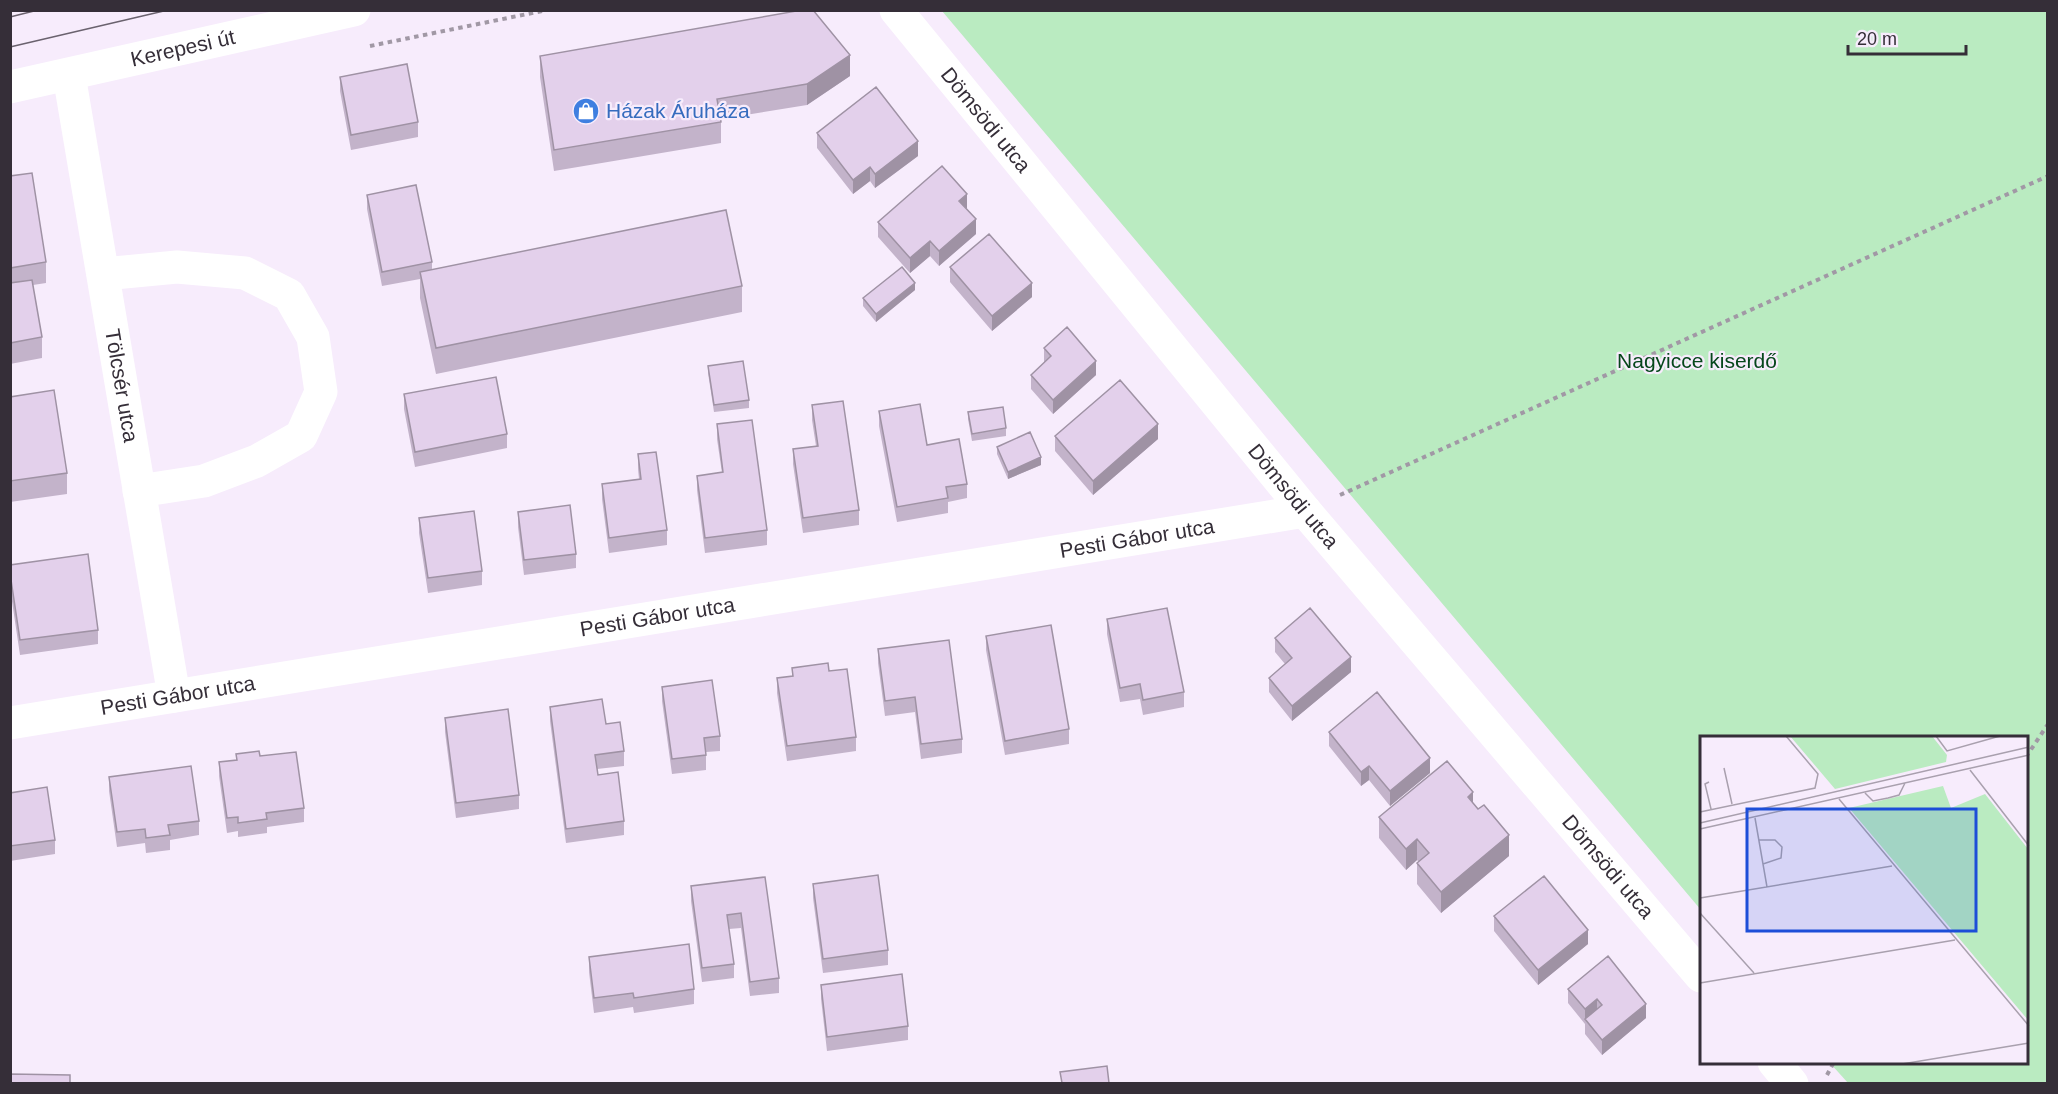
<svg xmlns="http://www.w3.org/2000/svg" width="2058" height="1094" font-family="Arial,sans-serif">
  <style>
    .green { fill: #baebc1 }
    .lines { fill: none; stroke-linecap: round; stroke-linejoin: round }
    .path { stroke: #a198a5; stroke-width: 4; stroke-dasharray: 4.5 4.5; stroke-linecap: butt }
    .minor { stroke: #fff; stroke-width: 33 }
    .major { stroke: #fff; stroke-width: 33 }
    .tram { stroke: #6a626e; stroke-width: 1.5 }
    .wall { fill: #c3b3ca }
    .shaded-wall { fill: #9f92a4 }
    .building { fill: #e3d0eb; stroke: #9f92a4; stroke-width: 1.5 }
    .labels { text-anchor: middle; stroke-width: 4.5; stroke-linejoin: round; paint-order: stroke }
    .street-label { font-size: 21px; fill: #352e38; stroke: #f7ecfc }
    .shop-label { font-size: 21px; fill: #366cbe; stroke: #f7ecfc; text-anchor: start }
    .park-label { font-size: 21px; fill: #06471b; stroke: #f7ecfc }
    .inset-road { fill: none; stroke: #a9a0ae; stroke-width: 1.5 }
    .view { fill: #1d4ed8; fill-opacity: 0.15; stroke: #1d4ed8; stroke-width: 3 }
    .inset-edge { fill: none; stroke: #352e38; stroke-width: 3 }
  </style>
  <rect width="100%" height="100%" fill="#f7ecfc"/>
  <!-- green -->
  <path class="green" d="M942,11h1105v1072h-199l-18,-20 196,-1v-325h-325v173z"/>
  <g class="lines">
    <!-- path -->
    <path class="path" d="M370,46l177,-36
      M1340,495l708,-319
      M2026,757l22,-33
      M1827,1075l7,-13"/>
    <!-- minor -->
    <g class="minor">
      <path id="s1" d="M896,10l409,501 396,465"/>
      <path id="s2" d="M69,75l105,621"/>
      <path d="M103,274l74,-7 68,6 44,22 24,42 8,55 -20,44 -44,25 -53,20 -65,10"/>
      <path id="s3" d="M10,723l1295,-212"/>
      <path d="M1774,1062l18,22"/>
    </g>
    <!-- major -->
    <path class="major" id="s4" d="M10,87l344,-77"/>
    <!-- tram -->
    <path class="tram" d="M10,17l28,-7
      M10,47l158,-37"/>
  </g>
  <!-- wall -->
  <path class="wall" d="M540,56l310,20 -43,29 -86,14v24l-167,28 -14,-94z
    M340,77l78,45v15l-67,13 -11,-59z
    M817,133l101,23 -43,32 -5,-7 -17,13 -36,-46z
    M10,176l36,86v21l-13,2 9,52v21l-32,6z
    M367,195l65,67v7l310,17v26l-306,62 -16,-76v-19l-38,7 -15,-77z
    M966,209l10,25 -37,32 -9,-10 -20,17 -32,-36v-15z
    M950,267l82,30 -40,34 -42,-49z
    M915,290l-39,32 -13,-16v-8z
    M1044,348l52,27 -43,39 -22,-25v-14l13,-12z
    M708,366l41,34v8l-35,4 -6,-39z
    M404,394l103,40v14l-92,19 -11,-58z
    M10,397l57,76v21l-57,8z
    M812,405l47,105v15l-56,8 -10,-69v-15l23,-3 -4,-26z
    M879,411l48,34 40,39v14l-19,4v11l-51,9 -18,-96z
    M968,412l38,16v8l-34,5 -4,-22z
    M717,424l50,106v15l-62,8 -8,-63v-14l25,-3 -5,-34z
    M1055,436l103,3 -65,56 -38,-44z
    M997,447l44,18 -33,14 -11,-25z
    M638,454l29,76v15l-58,8 -7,-54v-15l37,-5 -1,-10z
    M518,512l58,42v14l-52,7 -6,-48z
    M419,518l63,53v14l-54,8 -9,-60z
    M10,565l88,65v14l-78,11 -10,-67z
    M1107,619l77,73v15l-41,8 -3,-16 -20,3 -13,-68z
    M986,636l83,93v15l-64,11 -19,-105z
    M1275,638l76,34 -59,49 -23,-29v-14l16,-14 -10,-12z
    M878,649l84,90v14l-41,6 -6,-47 -30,4 -7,-53z
    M792,668l37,3 27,66v14l-69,10 -10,-68v-15l15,-1z
    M662,687l58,49v15l-14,1v18l-34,4 -10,-73z
    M550,707l56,17 18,27v15l-27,3 1,6 26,46v14l-58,8 -16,-122z
    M445,718l74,77v14l-63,9 -11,-86z
    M1329,732l101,41 -40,33 -21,-26 -8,6 -32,-40z
    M236,754l24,2 44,52v14l-37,5v6l-29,4v-6l-11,2 -8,-57v-14l17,-2z
    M109,777l90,44v14l-29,5v10l-24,3 -1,-10 -28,4 -8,-56z
    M10,793l45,47v14l-45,7z
    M1473,803l36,53 -68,57 -24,-29v-21l2,-1 -2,-2 -11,10 -27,-32v-21z
    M765,877l14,101v15l-29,3 -9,-68 -12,1 5,35v14l-32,4 -11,-81v-15z
    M813,884l75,66v15l-65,8 -10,-75z
    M1494,916l94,28 -50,41 -44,-54z
    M589,957l105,32v15l-60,9 -1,-6 -39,6 -5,-41z
    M821,985l87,41v14l-81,11 -6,-52z
    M1568,989l78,29 -44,37 -17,-21v-10l-17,-21z"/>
  <!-- shaded-wall -->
  <path class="shaded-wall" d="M850,55v21l-43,29v-21z
    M918,141v15l-43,32v-14z
    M870,167v14l-17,13v-14z
    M967,194v15l-8,-8z
    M976,219v15l-37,32v-15z
    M930,241v15l-20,17v-15z
    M915,283v7l-39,32v-8z
    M1032,283v14l-40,34v-15z
    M1096,361v14l-43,39v-14z
    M1158,424v15l-65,56v-14z
    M1041,457v8l-33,14v-7z
    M1351,657v15l-59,49v-15z
    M1430,758v15l-40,33v-15z
    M1369,766v14l-8,6v-14z
    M1473,792v21l-5,-16z
    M1509,835v21l-68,57v-21z
    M1417,839v21l-11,10v-21z
    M1588,930v14l-50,41v-15z
    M1597,999v15l-12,5v5v-15z
    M1646,1004v14l-44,37v-15z"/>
  <!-- building -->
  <path class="building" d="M802,10h11l37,45 -43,29 -90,15 4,23 -167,28 -14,-94z
    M407,64l11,58 -67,13 -11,-58z
    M876,87l42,54 -43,33 -5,-7 -17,13 -36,-47z
    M942,166l25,28 -8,7 17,18 -37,32 -9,-10 -20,17 -32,-36z
    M32,173l14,89 -36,6v-92z
    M416,185l16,77 -50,10 -15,-77z
    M726,210l16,76 -306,62 -16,-76z
    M989,234l43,49 -40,33 -42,-49z
    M902,267l13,16 -39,31 -13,-16z
    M32,280l10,57 -32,6v-60z
    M1067,327l29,34 -43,39 -22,-25 20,-19 -7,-8z
    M743,361l6,39 -35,5 -6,-39z
    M496,377l11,57 -92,18 -11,-58z
    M1120,380l38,44 -65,57 -38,-45z
    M54,390l13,83 -57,8v-84z
    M843,401l16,109 -56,8 -10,-69 25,-3 -6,-41z
    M920,404l7,41 32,-6 8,45 -21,3 2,11 -51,9 -18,-96z
    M1003,407l3,21 -34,6 -4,-22z
    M752,420l15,110 -62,8 -8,-62 26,-4 -6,-48z
    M1030,432l11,25 -33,15 -11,-25z
    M656,452l11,78 -58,8 -7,-54 39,-5 -3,-25z
    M570,505l6,49 -52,6 -6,-48z
    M474,511l8,60 -54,7 -9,-60z
    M88,554l10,76 -78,10 -10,-67v-8z
    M1167,608l17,84 -41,8 -3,-16 -20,4 -13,-69z
    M1310,608l41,49 -59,49 -23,-28 23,-20 -17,-20z
    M1051,625l18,104 -64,12 -19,-105z
    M949,640l13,99 -41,5 -6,-47 -30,4 -7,-52z
    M828,663l1,8 18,-2 9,68 -69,9 -10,-68 16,-2 -1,-8z
    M712,680l8,56 -16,2 2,17 -34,4 -10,-72z
    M1377,692l53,66 -40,33 -21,-25 -8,6 -32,-40z
    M602,699l4,25 14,-2 4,29 -29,4 3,20 20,-3 6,49 -58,8 -16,-122z
    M508,709l11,86 -63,8 -11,-85z
    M259,751l1,5 36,-4 8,56 -38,5 1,6 -29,4v-6l-11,1 -8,-56 18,-2 -1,-6z
    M1447,761l26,31 -5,5 10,12 6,-4 25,30 -68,57 -24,-29 12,-10 -12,-14 -11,10 -27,-32z
    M191,766l8,55 -31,4 2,10 -24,3 -1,-9 -28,3 -8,-55z
    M47,787l8,53 -45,6v-53z
    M878,875l10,75 -65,9 -10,-75z
    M1544,876l44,54 -50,40 -44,-54z
    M765,877l14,101 -29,4 -9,-69 -14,2 7,49 -32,4 -11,-82z
    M689,944l5,45 -60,9 -1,-5 -39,5 -5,-41z
    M1608,956l38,48 -44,36 -17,-21 17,-14 -5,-6 -12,10 -17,-20z
    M902,974l6,52 -81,11 -6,-52z
    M1107,1066l2,17h-47l-2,-11z
    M10,1074l60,1v8h-60z"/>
  <!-- icons -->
  <defs>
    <symbol id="shop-disc" viewBox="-11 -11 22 22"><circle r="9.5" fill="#3f7fe0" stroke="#f7ecfc"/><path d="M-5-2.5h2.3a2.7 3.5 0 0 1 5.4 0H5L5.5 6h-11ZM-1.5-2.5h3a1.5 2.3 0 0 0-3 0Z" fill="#fff"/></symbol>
  </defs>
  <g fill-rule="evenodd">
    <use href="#shop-disc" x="571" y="96" width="30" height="30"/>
  </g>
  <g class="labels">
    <!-- street labels -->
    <g class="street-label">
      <text dy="7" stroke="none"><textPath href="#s4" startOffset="177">Kerepesi út</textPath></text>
      <text dy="7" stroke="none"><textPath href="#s1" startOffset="142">Dömsödi utca</textPath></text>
      <text dy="7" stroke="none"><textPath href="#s2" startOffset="315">Tölcsér utca</textPath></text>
      <text dy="7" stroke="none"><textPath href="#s1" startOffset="628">Dömsödi utca</textPath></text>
      <text dy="7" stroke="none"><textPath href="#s3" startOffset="1142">Pesti Gábor utca</textPath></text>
      <text dy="7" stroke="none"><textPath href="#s3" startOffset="656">Pesti Gábor utca</textPath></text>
      <text dy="7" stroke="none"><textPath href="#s3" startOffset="170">Pesti Gábor utca</textPath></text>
      <text dy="7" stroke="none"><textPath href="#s1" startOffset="1114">Dömsödi utca</textPath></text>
    </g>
    <!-- shop labels -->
    <g class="shop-label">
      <text x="606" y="118">Házak Áruháza</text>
    </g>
    <!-- park labels -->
    <g class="park-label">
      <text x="1697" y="368">Nagyicce kiserdő</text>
    </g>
  </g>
  <!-- overview -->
  <g transform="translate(1700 736)">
    <rect width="328" height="328" fill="#f7ecfc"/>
    <path d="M90,0h142l15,19 -1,7 -111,27zM243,50l8,22 34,-14 43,55v171l-179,-212z" fill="#baebc1"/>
    <path class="inset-road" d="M236,0l11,15 53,-15M24,32l8,36M270,34l59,76M9,46l-4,2 6,25M165,57l8,8 15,-3 11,-3 6,-12M139,63l190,227M0,76l115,-24 3,-14 -32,-38M55,82l12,69M0,87l329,-76M0,93l329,-74M59,104h16l7,7 -1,11 -18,6M0,162l192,-32M0,177l54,60M0,247l255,-43M202,328l127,-21"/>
    <path class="view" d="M47,73h229v122h-229z"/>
    <rect width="328" height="328" class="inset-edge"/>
  </g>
  <!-- border -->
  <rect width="2058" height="1094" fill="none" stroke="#352e38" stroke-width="24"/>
  <!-- scale -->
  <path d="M1848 45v9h118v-9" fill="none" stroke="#352e38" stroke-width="3"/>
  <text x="1857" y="45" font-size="18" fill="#352e38" stroke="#f7ecfc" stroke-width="4.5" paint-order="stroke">20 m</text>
</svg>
